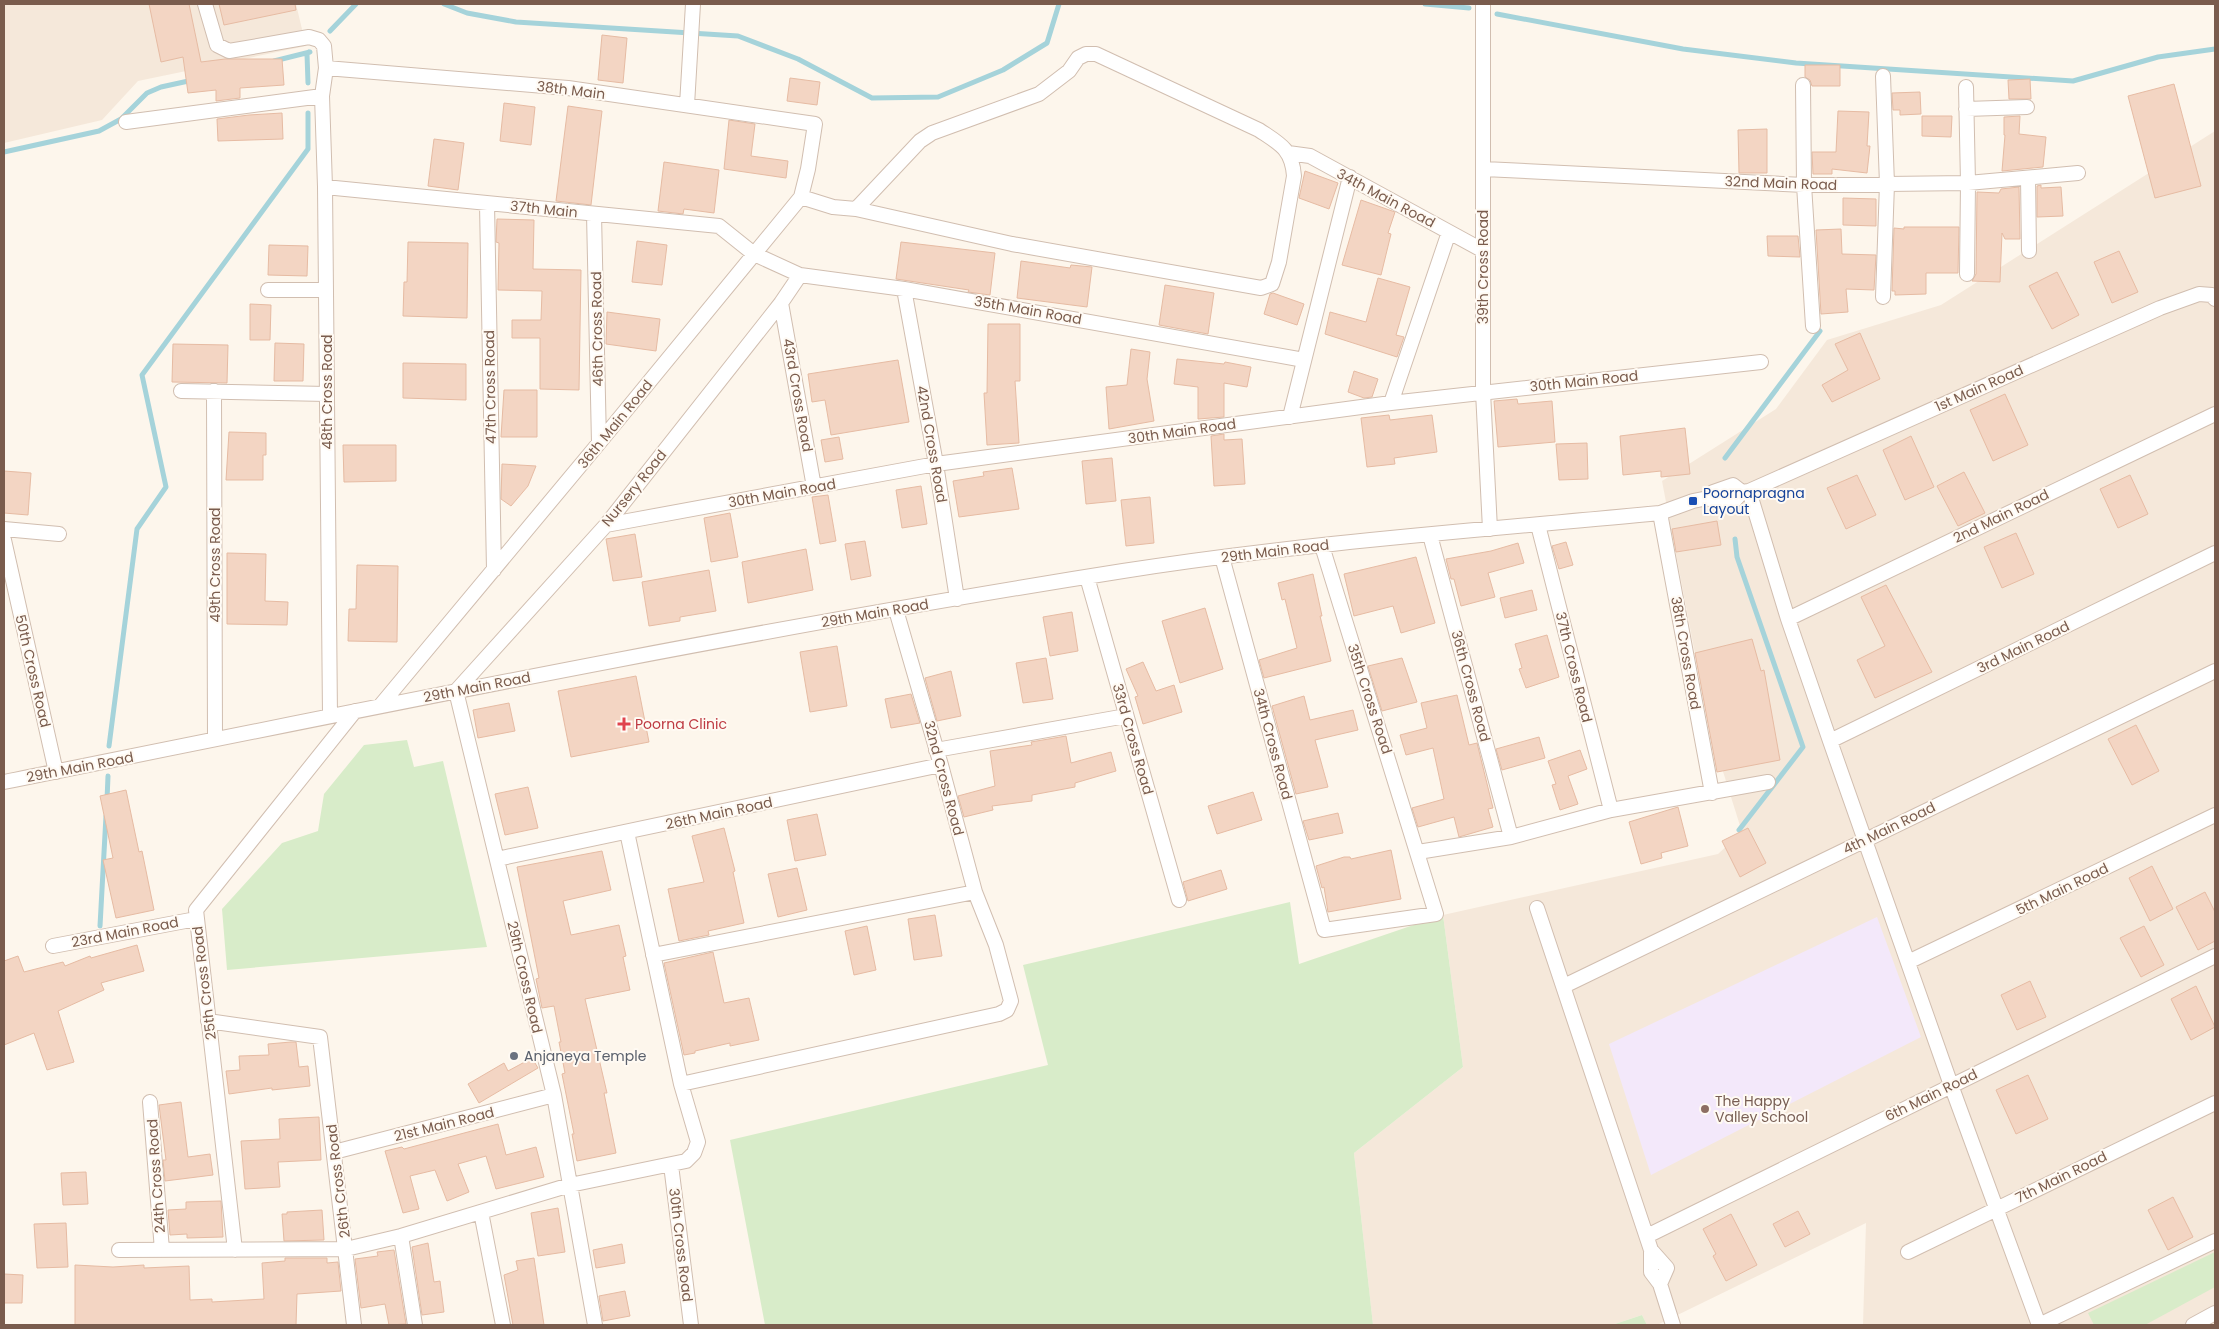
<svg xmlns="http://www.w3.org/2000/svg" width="2219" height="1329" font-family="Poppins,sans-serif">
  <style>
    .residential { fill: #f5e8da }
    .education { fill: #f3e8fa }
    .green { fill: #d8ecc9 }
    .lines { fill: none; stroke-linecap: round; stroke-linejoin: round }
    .stream { stroke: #a5d3da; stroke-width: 5 }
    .building { fill: #f3d5c3; stroke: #e6bba3 }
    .street-casing { stroke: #d1beb0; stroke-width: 16 }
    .street { stroke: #fff; stroke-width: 14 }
    .transit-dot { fill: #1a4fb4; stroke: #fffaf3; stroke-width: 2 }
    .health-dot { fill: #e0444e; stroke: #fffaf3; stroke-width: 2 }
    .worship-dot { fill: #6b7280; stroke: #fffaf3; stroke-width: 2 }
    .education-dot { fill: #8d6e63; stroke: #fffaf3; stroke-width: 2 }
    .labels { text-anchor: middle; stroke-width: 4; stroke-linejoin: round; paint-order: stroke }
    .street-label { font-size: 14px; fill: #7a5c4d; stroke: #fffaf3 }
    .transit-label { font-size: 14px; fill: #164399; stroke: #fffaf3; text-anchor: start }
    .health-label { font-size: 14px; fill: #be3a42; stroke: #fffaf3; text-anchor: start }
    .worship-label { font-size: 14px; fill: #5b616d; stroke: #fffaf3; text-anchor: start }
    .education-label { font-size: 14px; fill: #785e54; stroke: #fffaf3; text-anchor: start }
  </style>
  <rect width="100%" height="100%" fill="#fdf6ec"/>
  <!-- residential -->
  <path class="residential" d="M4,4h292l10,42 -168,35 -36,39 -98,23z
    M2215,131v1194h-352l3,-102 -209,102h-10l-5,-10 -30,10h-239l-19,-172 109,-86 -20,-152 275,-61 24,-22 -33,-105 -47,-246 114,-72 51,-69 114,-35z"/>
  <!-- education -->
  <path class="education" d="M1877,917l44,120 -270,138 -42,-131z"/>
  <!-- green -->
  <path class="green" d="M407,740l7,27 29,-6 44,186 -260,23 -5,-61 60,-66 36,-12 6,-37 40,-49z
    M1290,902l9,62 144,-49 20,152 -109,86 19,172h-608l-35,-185 318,-75 -25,-100z
    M2215,1252v35l-70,38h-51l-6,-12z
    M1642,1315l5,10h-35z"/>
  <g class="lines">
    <!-- stream -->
    <path class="stream" d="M444,4l23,9 49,9 222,14 60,23 74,39 66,-1 65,-27 44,-27 12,-39
      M1425,4l44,4
      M1497,14l186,35 113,14 277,18 85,-24 57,-8
      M330,31l26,-27
      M274,61l36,-9
      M308,83l-1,-29 2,-2
      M4,152l95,-21 22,-12 26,-26 14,-6 32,-7
      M1725,458l95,-127
      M1735,539l2,18 66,190 -64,83
      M109,746l28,-217 29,-42 -24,-112 166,-226v-36
      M107,800l1,-24
      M100,926l6,-110"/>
  </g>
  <!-- building -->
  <path class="building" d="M149,4h40l12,58 24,-3h57l2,26 -44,3v10l-24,3v-11l-28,3 -5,-36 -22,5z
    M219,4h76l1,6 -72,15z
    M602,35l25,3 -4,45 -25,-3z
    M1805,65h35v21h-28l-2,-6 -5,-3z
    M790,78l30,4 -3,23 -30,-4z
    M2030,79l1,20h-22l-1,-19z
    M2174,84l27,102 -46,12 -27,-102z
    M1920,92l1,22 -21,1v-5h-7l-1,-17z
    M504,103l31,4 -4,38 -31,-4z
    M568,106l34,5 -11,94 -35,-4z
    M1838,111l31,1 -2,34h3l-3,27 -35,-4v5h-19l-1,-22h24z
    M282,113l1,26 -65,2 -1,-22 32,-4z
    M1922,116h30l-1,21 -29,-1z
    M2020,116l-1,18 27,3 -3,30 -41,4 3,-36h-1v-18z
    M729,120l26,4 -4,32 37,5 -2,17 -62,-9z
    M1767,129v44h-28l-1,-43z
    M434,139l30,4 -6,47 -30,-4z
    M664,162l55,8 -5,43 -30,-4 -1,5 -25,-3z
    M1305,171l33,12 -9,26 -30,-11z
    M2041,185v3l20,-1 2,29 -26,1v-31z
    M2019,187l1,52h-15l-3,-6 -2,49 -28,-1 4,-7 1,-82 22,1 2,-4z
    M1843,198l33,1v27l-33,-1z
    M1361,200l34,12 -7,21 3,1 -10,41 -39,-10z
    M497,219l37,1 -1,49 48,1 -2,120 -39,-1v-51h-28v-18h29l1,-29 -44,-1 1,-47 -3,-1z
    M1904,227h55l-1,46h-32v21l-31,1v-4h-3l2,-63 10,1z
    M1841,229l1,25 34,1 -2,35 -28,-1 2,23 -27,2 -5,-84z
    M1767,236h31l2,21 -32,-1z
    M637,241l30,4 -5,40 -30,-3z
    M408,242l60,1 -1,75 -64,-2 1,-34h3z
    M901,242l94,11 -5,42 -22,-3 1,-2 -73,-11z
    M269,245l39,1 -1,30 -39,-1z
    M2119,251l19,41 -26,11 -18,-41z
    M1021,261l49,7 1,-3 21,2 -5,40 -70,-9z
    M2057,272l22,43 -27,14 -23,-43z
    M1378,278l32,9 -14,48 8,2 -7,20 -72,-23 5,-22 36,10z
    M1165,285l49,8 -6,41 -49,-9z
    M1273,293l31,11 -7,21 -33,-11 6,-20z
    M250,304l21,1 -1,35h-20z
    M607,312l53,7 -4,32 -50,-7z
    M988,324h32v57h-5l4,62 -32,2 -3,-52h3z
    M1860,333l20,46 -48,23 -10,-17 26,-15 -13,-26z
    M275,343l29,1 -1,37h-29z
    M173,344l55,1 -1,38 -55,-1z
    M1131,349l19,3 -3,27 7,42 -45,8 -3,-42 21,-2z
    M1177,359l47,5 1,-2 26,5 -4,20 -23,-4v34l-26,2v-32l-24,-3z
    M898,360l11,62 -78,13 -6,-35 -13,2 -4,-28z
    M403,363l63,1v36l-63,-2z
    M1354,371l24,8 -6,18 -8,1 -16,-6z
    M504,390h33v47h-36z
    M2005,394l23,51 -35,16 -23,-51z
    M1517,399l1,5 34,-3 3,41 -57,5 -4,-46z
    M1389,415l1,5 42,-5 5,37 -43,6 1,6 -28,3 -6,-49z
    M1685,428l5,46 -29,3v-6l-38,4 -3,-39z
    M229,432l37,1v22h-3v25h-37z
    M1224,434v6l18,-1 3,45 -31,2 -3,-50z
    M1911,436l23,51 -29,13 -22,-50z
    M839,437l4,22 -18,3 -4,-22z
    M1587,443l1,36 -29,1 -3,-36z
    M343,445h53v36l-52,1z
    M1112,458l4,43 -30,3 -4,-43z
    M502,464l34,2 -8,20 -17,20 -10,-7z
    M1012,468l7,41 -60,8 -6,-36 31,-5 -1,-4z
    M4,471l27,2 -3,42 -24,-2z
    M1964,472l21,41 -27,13 -21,-40z
    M1857,475l19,40 -30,14 -19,-41z
    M2130,475l18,39 -30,14 -18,-39z
    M921,486l6,38 -25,4 -6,-38z
    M828,495l8,46 -16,3 -8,-47z
    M1150,497l4,46 -28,3 -5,-46z
    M730,513l8,44 -27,5 -7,-44z
    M1717,521l4,24 -45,7 -4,-23z
    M2016,533l18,41 -32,14 -18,-41z
    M635,534l7,43 -29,4 -7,-42z
    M865,541l6,35 -20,4 -6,-36z
    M1566,542l7,23 -14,4 -7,-23z
    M1518,543l6,20 -36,10 7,24 -34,9 -7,-27h-3l-5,-20 45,-8z
    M806,549l7,41 -65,13 -6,-41z
    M227,553l39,1 -1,47 23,1 -1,23 -60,-1z
    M1416,557l19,66 -34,10 -8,-27 -39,10 -10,-42z
    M357,565l41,1 -1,76 -49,-1 1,-32h7z
    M709,570l7,41 -36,6v4l-31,5 -7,-44z
    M1313,574l9,42h-2l11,45 -67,17 -5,-18 38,-12 -12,-49 -3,1 -4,-17z
    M1886,585l46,87 -57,26 -18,-38 28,-14 -24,-49z
    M1532,590l5,20 -32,8 -5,-20z
    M1205,608l18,61 -43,14 -18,-62z
    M1072,612l6,39 -28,5 -7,-39z
    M1547,635l12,42 -33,11 -7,-19 3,-1 -7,-24z
    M1752,639l9,32 3,-1 16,90 -63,12 -22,-119z
    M837,646l10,60 -37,6 -10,-60z
    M1046,658l7,41 -30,4 -7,-40z
    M1402,658l15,44 -35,9 -14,-45z
    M1143,662l13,29 18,-6 8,27 -39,12 -8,-27 3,-1 -12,-27z
    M951,671l10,45 -24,5 -12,-43z
    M636,676l13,66 -78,15 -13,-66z
    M911,694l9,29 -29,5 -6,-29z
    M1457,695l12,50 8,-2 16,65 -5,1 5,18 -34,10 -5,-20 -36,10 -6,-19 32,-9 -11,-51 -27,7 -6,-20 27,-7 -6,-25z
    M1304,696l6,24 43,-10 5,20 -43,10 13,47 -32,7 -24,-88z
    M509,703l6,28 -37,7 -5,-28z
    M2136,725l23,46 -27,14 -24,-46z
    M1066,736l5,27 40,-11 5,19 -41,12v4l-43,8v6l-40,5 1,4 -29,7 -6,-21 37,-10 -5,-35 42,-6 -1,-3z
    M1539,737l6,21 -43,12 -6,-21z
    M1580,750l7,19 -19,7 10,28 -18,6 -8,-25 4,-1 -8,-23z
    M528,787l10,41 -33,7 -10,-41z
    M126,790l13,62 3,-1 12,59 -38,8 -13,-58 10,-2 -13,-62z
    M1253,792l9,28 -45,14 -9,-28z
    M1678,807l10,39 -27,7 1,5 -21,6 -12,-42z
    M1338,813l5,20 -34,7 -6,-19z
    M817,814l9,41 -31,6 -8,-41z
    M724,828l11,43 -2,1 11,51 -36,8 1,4 -30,6 -11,-52 36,-7 -12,-46z
    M1748,828l18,35 -26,14 -18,-36z
    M1391,850l10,49 -73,13 -4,-25 -2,1 -6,-22 28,-9h6l1,2z
    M602,851l9,39 -48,11 8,34 48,-10 7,31 -3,1 7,33 -45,9 22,94h-3l12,60 -39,8 -5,-27h2l-12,-60 3,-1 -6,-31h2l-7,-36 -12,2 -6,-29 3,-1 -22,-111z
    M2152,866l21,43 -23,12 -21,-43z
    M797,868l10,42 -29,7 -10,-43z
    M1221,870l6,19 -39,12 -5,-19z
    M2205,892l10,20v29l-17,9 -22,-43z
    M935,915l7,41 -28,4 -6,-41z
    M867,926l9,44 -22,5 -9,-44z
    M2144,926l20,39 -23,12 -21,-39z
    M137,945l7,26 -43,12 3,7 -46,21 16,51 -27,8 -13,-37 -30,12v-84l14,-5 6,16 39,-10 2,4 25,-10 1,2z
    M713,952l11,51 25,-5 10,42 -29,6v-3l-35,8v2l-11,2 -20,-92z
    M2030,981l16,36 -29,13 -16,-35z
    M2196,986l19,41 -24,13 -20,-41z
    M291,1042h5l3,25 9,-1 2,20 -38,4v-2l-43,6 -3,-23 14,-1 -1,-14 30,-1 -1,-11z
    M532,1058l6,10 -59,35 -11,-19 36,-21 4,8z
    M2028,1075l20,44 -32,15 -20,-44z
    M181,1102l7,55 22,-3 3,21 -48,6 -2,-21h3l-7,-55z
    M319,1117l2,43 -43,2 2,25 -35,2 -4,-48 39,-2 -1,-20z
    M498,1124l8,31 30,-8 8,30 -48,12 -10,-33 -28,8 11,28 -22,9 -12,-31 -25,6 9,33 -16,4 -18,-62 17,-4 2,2z
    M86,1172l2,32 -25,1 -2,-32z
    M2173,1197l20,40 -25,13 -20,-40z
    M221,1201l2,36 -36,1v-4l-17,1 -2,-25 18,-1v-7z
    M558,1208l7,44 -27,4 -7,-43z
    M322,1210l2,30 -40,1 -2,-27h5v-2z
    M1798,1211l12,23 -25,13 -12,-23z
    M1731,1214l26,51 -31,16 -13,-25 3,-2 -13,-25z
    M66,1223l2,44 -31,1 -3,-44z
    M428,1243l6,39 6,-1 4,31 -22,3 -10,-68z
    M622,1244l3,19 -29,5 -3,-18z
    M394,1250l12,74 -17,1 -4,-21 -24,4 -6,-49 23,-3 -1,-4z
    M285,1258h42v5l11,-1 3,29 -44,3 -1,31h-221v-60l38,2 31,-2v3l45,-2 1,34 22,-1v3l52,-3 -2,-36 23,-2z
    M534,1258l10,67h-31l-9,-50 14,-5 -2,-9z
    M4,1274l19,1 -1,28h-18z
    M625,1291l5,25 -27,5 -4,-25z"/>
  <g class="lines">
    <defs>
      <path id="street" d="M205,4l12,41 12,6 80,-14 10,3 5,6 2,22 -4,28 3,91 5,529
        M1483,4v388l7,137
        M326,68l242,20 247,36 -7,45 -7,28 -202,246 -219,263
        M1883,76l4,108 -4,113
        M1803,85l1,100 9,141
        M1966,87l2,96 -1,91
        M687,105l6,-101
        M1966,109l61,-2
        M126,122l196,-26
        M1288,153l22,3 172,94
        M1484,169l320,16 164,-2 110,-10
        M2028,178l1,73
        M325,187l394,39 35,28 46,21 104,14 400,71
        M801,197l32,10 23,2 64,-68 12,-8 107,-39 30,-23 9,-13 8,-4h10l163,76c21,14 33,19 35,46l-15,86 -7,22 -11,4 -249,-44 -156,-35
        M487,204l7,366
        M594,214l5,229
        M904,289l32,175 21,135
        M268,290h58
        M781,303l33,184
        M181,391l146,3
        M214,391l1,348
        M1391,403l58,-171
        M1290,417l60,-240
        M1749,491l39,128 42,122 121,344 88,240
        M1708,498l5,-6 20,-7 9,7
        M1660,513l52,280
        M606,525l330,-61 455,-61 370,-41
        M1538,525l73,285
        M4,529l55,5
        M1430,535l81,302
        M4,540l52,232
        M1222,557l102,373 112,-16 -114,-368
        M1087,577l92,323
        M1788,619l427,-205
        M1830,741l385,-188
        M936,750l190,-34
        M4,782c372,-75 744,-152 1119,-211 178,-28 358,-41 537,-58l33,-12 15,-3 9,4 17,-1 8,-9 7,-1 411,-183 39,-14 13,1 3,4
        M1418,852l93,-15 100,-27 157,-28
        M497,859l444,-94
        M1537,908l114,342v22l9,12 13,41
        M53,946l143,-27
        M653,955l322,-63
        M1908,962l307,-147
        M1564,986l651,-315
        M208,1021l112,16 34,288
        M681,1084l318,-70 8,-4 4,-9 -15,-56 -21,-53 -34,-127 -45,-155
        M150,1102l12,148
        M334,1152l220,-57
        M671,1165l20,160
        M481,1212l22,113
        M401,1236l14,89
        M1647,1236l568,-280
        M119,1250l227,-1 55,-13 169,-51 116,-24 8,-8 4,-11 -17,-58 -54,-252
        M235,1250l-39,-340 159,-199
        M1651,1250l16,18 -7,16
        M1908,1252l307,-149
        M595,1325l-41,-230 -98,-404 150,-166 175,-222 19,-28
        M2039,1325l176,-84
        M2193,1325l22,-12"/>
    </defs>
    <!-- street casing -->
    <use href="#street" class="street-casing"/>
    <!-- street -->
    <use href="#street" class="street"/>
  </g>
  <!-- markers -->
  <rect class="transit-dot" x="1688" y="496" width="10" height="10" rx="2.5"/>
  <path class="health-dot" d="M621.5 716.5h5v5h5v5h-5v5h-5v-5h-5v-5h5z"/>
  <circle class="worship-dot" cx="514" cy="1056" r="5"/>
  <circle class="education-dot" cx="1705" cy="1109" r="5"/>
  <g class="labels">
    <!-- street labels -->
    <g class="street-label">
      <text transform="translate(571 90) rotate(7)" y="5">38th Main</text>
      <text transform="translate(1781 183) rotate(2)" y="5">32nd Main Road</text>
      <text transform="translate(1386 198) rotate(28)" y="5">34th Main Road</text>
      <text transform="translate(544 209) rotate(6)" y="5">37th Main</text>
      <text transform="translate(1483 267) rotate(-90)" y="5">39th Cross Road</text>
      <text transform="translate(1028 310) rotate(10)" y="5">35th Main Road</text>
      <text transform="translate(597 329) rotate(-91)" y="5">46th Cross Road</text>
      <text transform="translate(1584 381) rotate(-6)" y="5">30th Main Road</text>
      <text transform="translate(490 387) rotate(-91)" y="5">47th Cross Road</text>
      <text transform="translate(1979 388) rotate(-24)" y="5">1st Main Road</text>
      <text transform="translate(327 392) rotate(-90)" y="5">48th Cross Road</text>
      <text transform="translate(798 395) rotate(80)" y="5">43rd Cross Road</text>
      <text transform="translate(615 424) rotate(-51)" y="5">36th Main Road</text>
      <text transform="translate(1182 431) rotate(-8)" y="5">30th Main Road</text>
      <text transform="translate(932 444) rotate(80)" y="5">42nd Cross Road</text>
      <text transform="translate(634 488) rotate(-51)" y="5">Nursery Road</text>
      <text transform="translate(782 493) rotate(-10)" y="5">30th Main Road</text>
      <text transform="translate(2001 516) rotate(-26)" y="5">2nd Main Road</text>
      <text transform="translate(1275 551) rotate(-7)" y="5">29th Main Road</text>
      <text transform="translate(215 565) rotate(-90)" y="5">49th Cross Road</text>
      <text transform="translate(875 613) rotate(-10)" y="5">29th Main Road</text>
      <text transform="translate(2023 647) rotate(-26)" y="5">3rd Main Road</text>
      <text transform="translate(1686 653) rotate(80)" y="5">38th Cross Road</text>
      <text transform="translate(1574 667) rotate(76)" y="5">37th Cross Road</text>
      <text transform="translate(33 671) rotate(77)" y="5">50th Cross Road</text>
      <text transform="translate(1471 686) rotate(75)" y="5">36th Cross Road</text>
      <text transform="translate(477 687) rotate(-11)" y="5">29th Main Road</text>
      <text transform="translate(1370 699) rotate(72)" y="5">35th Cross Road</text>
      <text transform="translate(1133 739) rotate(74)" y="5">33rd Cross Road</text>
      <text transform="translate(1273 744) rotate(75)" y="5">34th Cross Road</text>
      <text transform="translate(80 767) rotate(-11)" y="5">29th Main Road</text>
      <text transform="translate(944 778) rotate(75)" y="5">32nd Cross Road</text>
      <text transform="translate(719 813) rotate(-12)" y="5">26th Main Road</text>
      <text transform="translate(1889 828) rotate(-26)" y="5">4th Main Road</text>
      <text transform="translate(2062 889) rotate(-26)" y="5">5th Main Road</text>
      <text transform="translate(125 932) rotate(-11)" y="5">23rd Main Road</text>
      <text transform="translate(525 977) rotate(77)" y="5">29th Cross Road</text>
      <text transform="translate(204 983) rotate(-97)" y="5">25th Cross Road</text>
      <text transform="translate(1931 1095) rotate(-26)" y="5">6th Main Road</text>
      <text transform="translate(444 1124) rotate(-14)" y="5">21st Main Road</text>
      <text transform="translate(156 1176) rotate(-94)" y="5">24th Cross Road</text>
      <text transform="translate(2061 1177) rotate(-26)" y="5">7th Main Road</text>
      <text transform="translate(338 1181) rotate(-97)" y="5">26th Cross Road</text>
      <text transform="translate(681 1245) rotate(83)" y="5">30th Cross Road</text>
    </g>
    <!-- transit labels -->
    <g class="transit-label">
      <text x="1703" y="498">Poornapragna<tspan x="1703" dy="16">Layout</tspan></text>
    </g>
    <!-- health labels -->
    <g class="health-label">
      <text x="635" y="729">Poorna Clinic</text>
    </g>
    <!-- worship labels -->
    <g class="worship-label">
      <text x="524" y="1061">Anjaneya Temple</text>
    </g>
    <!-- education labels -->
    <g class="education-label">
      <text x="1715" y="1106">The Happy<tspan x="1715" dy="16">Valley School</tspan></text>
    </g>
  </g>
  <!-- border -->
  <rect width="2219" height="1329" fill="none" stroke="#7a5c4d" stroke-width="10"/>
</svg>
